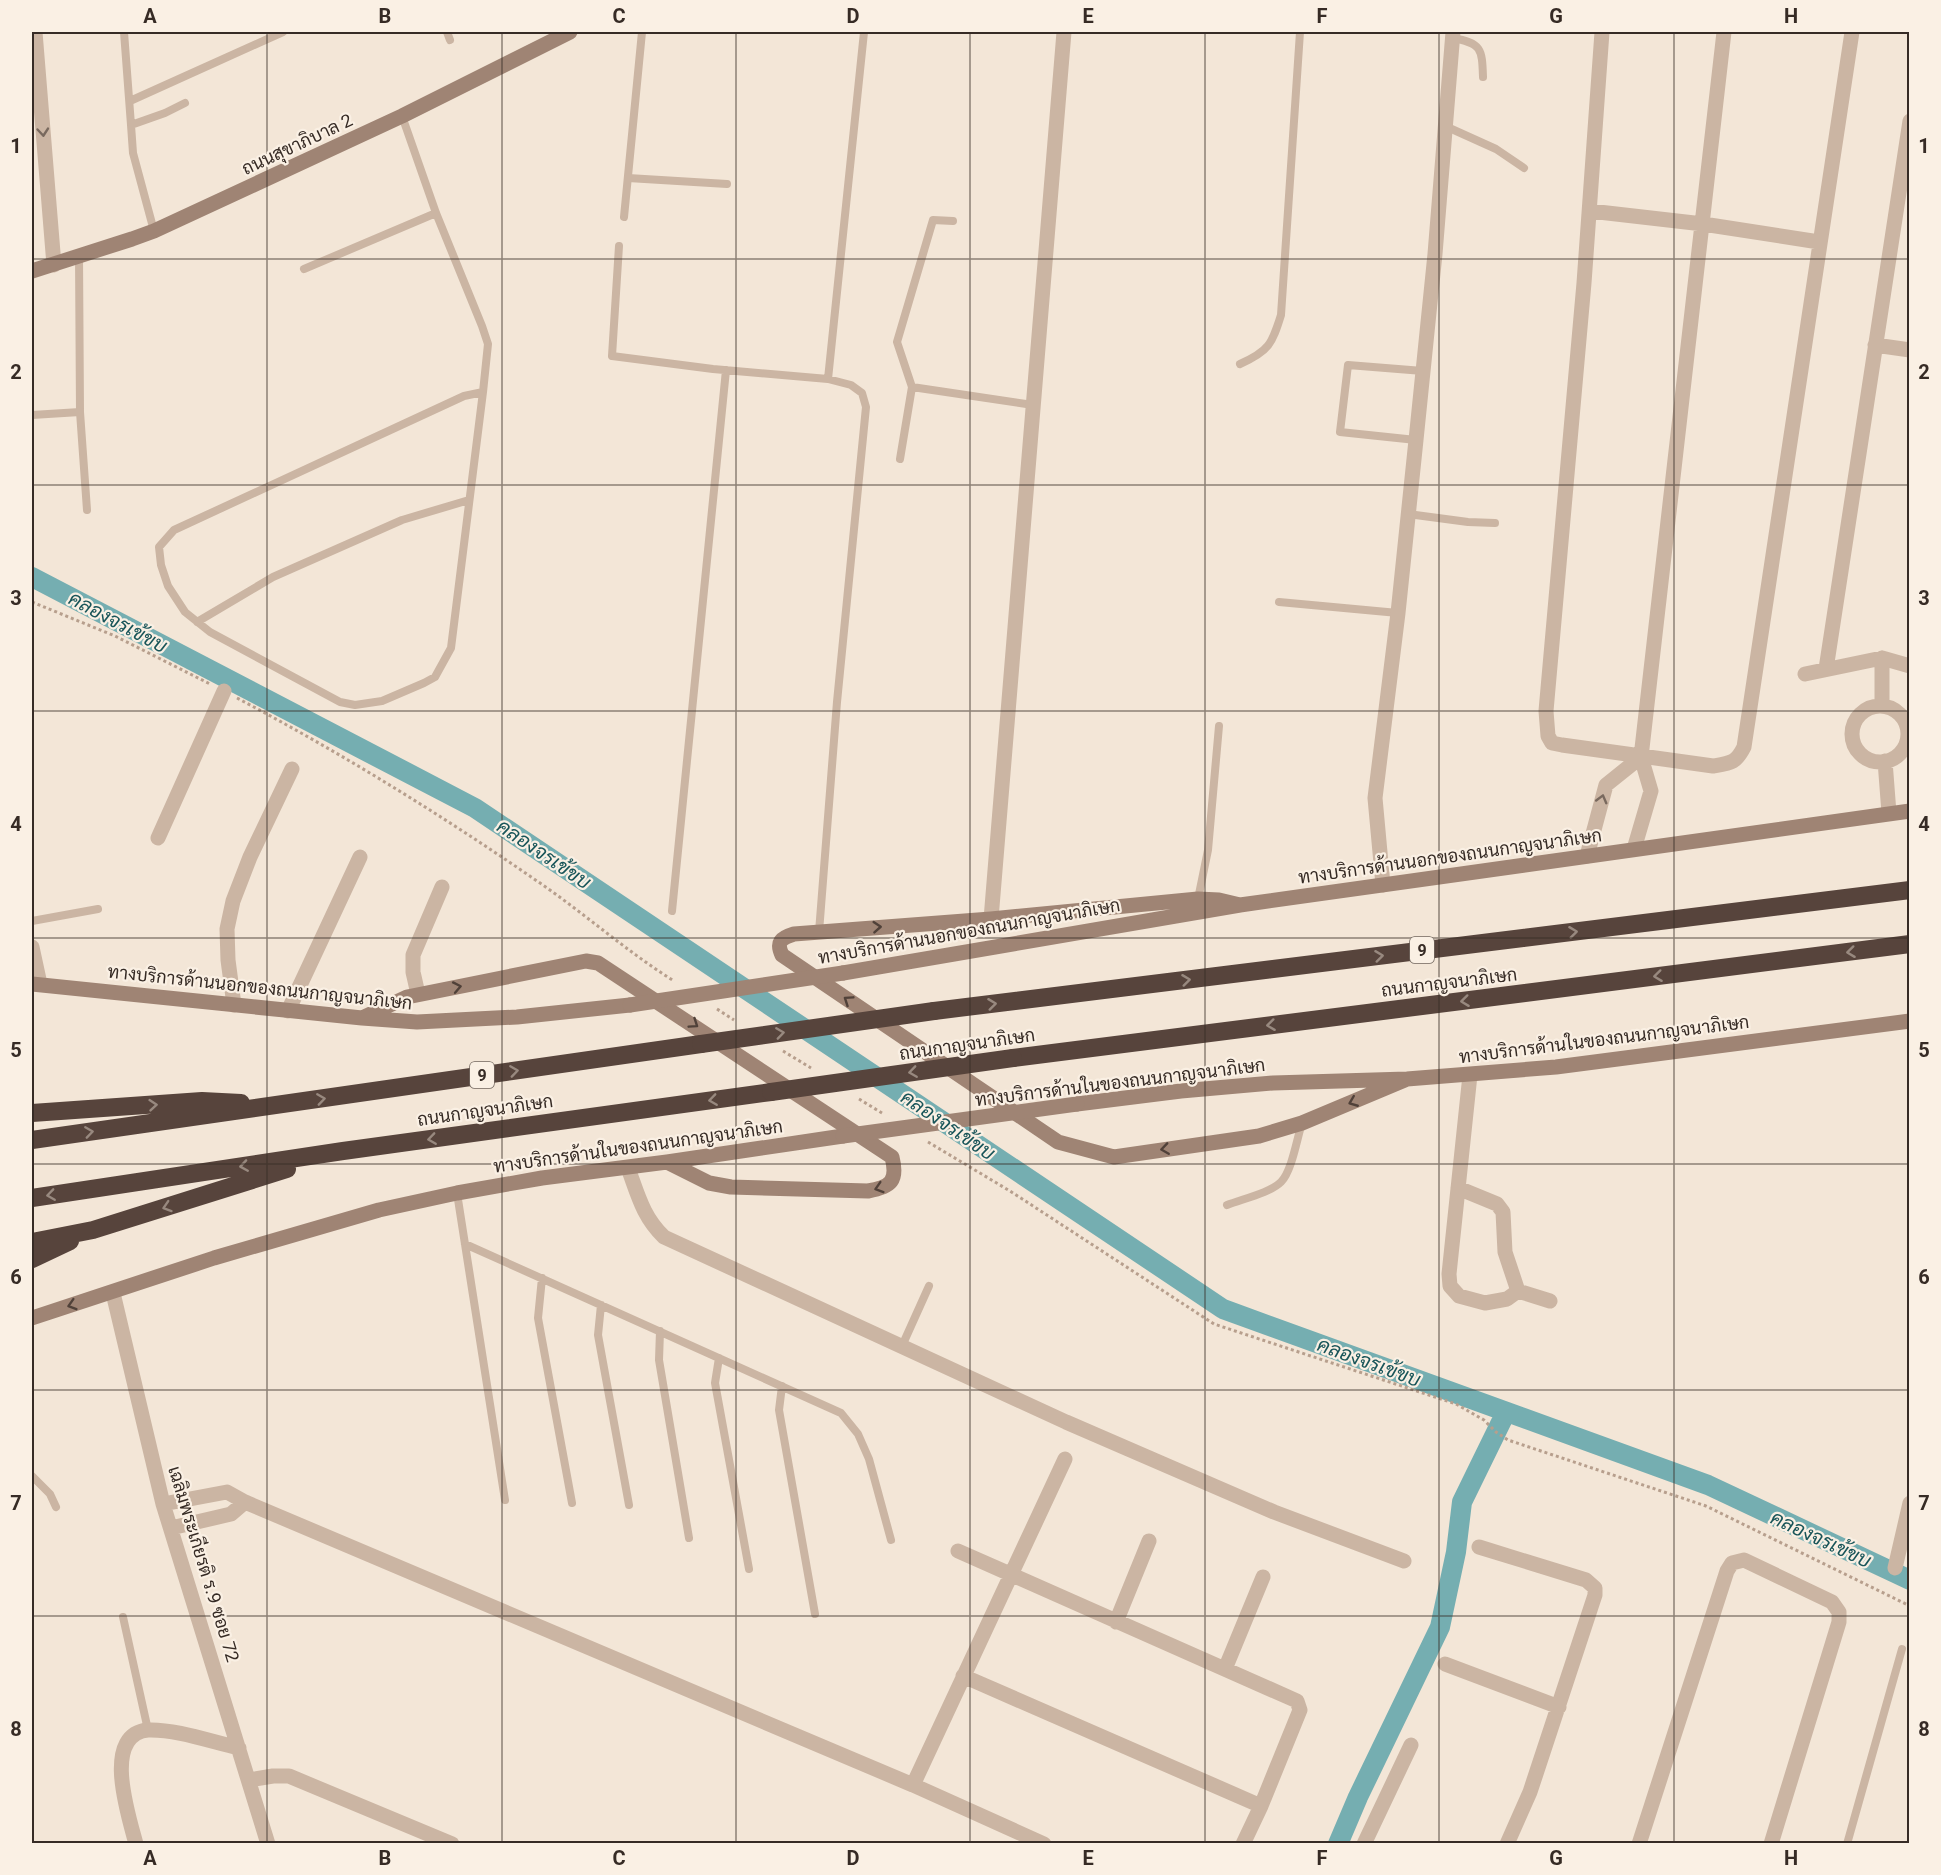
<svg xmlns="http://www.w3.org/2000/svg" width="1941" height="1875" viewBox="0 0 1941 1875" font-family="Roboto,Sarabun,sans-serif">
  <rect width="100%" height="100%" fill="#f3e6d7"/>
  <g fill="none" stroke-linecap="round" stroke-linejoin="round">
    <path stroke="#75aeb1" stroke-width="20" d="M32,577L475,808L1223,1309L1708,1485L1910,1580
      M1338,1844L1358,1797L1440,1627L1456,1552L1462,1502L1506,1412"/>
    <path stroke="#b79f8d" stroke-width="3" stroke-dasharray="3 3" stroke-linecap="butt" d="M32,602L115,636L210,684
      M237,698C341,753 440,814 537,881C584,913 626,951 674,981
      M717,1009L734,1020
      M783,1051L811,1068
      M859,1099L882,1113
      M928,1142L1010,1191L1214,1324L1456,1404L1484,1420L1496,1432L1508,1440L1706,1506L1910,1606"/>
    <path stroke="#cbb5a3" stroke-width="8" d="M124,32L131,125
      M447,32L450,40
      M1452,38C1482,43 1482,49 1483,77
      M130,101L283,32
      M402,116L436,213L482,326L488,344L483,392
      M1445,126L1496,149L1524,168
      M628,178L727,184
      M624,217L642,32
      M154,231L133,153L131,125L165,113L185,103
      M619,246L612,356L713,369L828,379L851,385L862,393L866,407L837,702L819,932
      M79,256L80,412L87,510
      M304,269L436,213
      M1240,364C1269,351 1272,344 1281,315L1300,32
      M828,379L864,32
      M912,387L1033,405
      M483,392L451,648L435,677L424,683L382,701L355,705L340,702L210,632L185,612L168,586L161,565L159,547L174,530L464,396Z
      M32,415L80,412
      M1416,440L1340,432L1348,365L1423,371
      M900,459L912,387L897,342L933,220L953,221
      M1408,514L1468,522L1495,523
      M1279,602L1398,613
      M197,622L273,577L402,520L469,500
      M1198,899L1208,850L1219,726
      M672,911L726,370
      M32,921L98,909
      M457,1193L505,1500
      M1227,1205C1242,1199 1270,1193 1281,1182C1292,1171 1297,1138 1302,1123
      M465,1244L841,1413L858,1434L869,1459L891,1540
      M542,1278L538,1318L572,1503
      M601,1305L598,1335L629,1505
      M660,1331L659,1360L689,1538
      M902,1346L929,1286
      M719,1358L715,1383L749,1569
      M782,1386L779,1410L815,1614
      M32,1476L50,1494L56,1507
      M123,1617L148,1730
      M1847,1844L1902,1649"/>
    <path stroke="#cbb5a3" stroke-width="15" d="M35,32L54,265
      M1602,32L1584,283L1546,711L1548,736L1552,743L1562,745L1713,766C1731,763 1736,763 1744,747L1852,32
      M1590,211L1703,224L1819,242
      M1875,345L1910,350
      M1826,669L1910,121
      M1805,674L1882,658L1910,666
      M1882,706V658
      M1852 734a28 28 0 1 1 56 0a28 28 0 1 1-56 0Z
      M1641,757L1724,32
      M1885,761L1889,813
      M158,838L224,691
      M1587,856L1606,785L1641,757L1651,791L1634,849
      M1383,885L1375,798L1398,613L1416,440L1435,254L1453,32
      M991,919L1064,32
      M32,947L40,984
      M418,994L413,972V955L442,887
      M234,1005L228,960L227,929L233,901L250,857L292,769
      M288,1011L360,857
      M1470,1075L1449,1274L1450,1286L1459,1296L1485,1303L1507,1299L1518,1291L1550,1301
      M628,1168C638,1195 643,1217 664,1237L1066,1422L1274,1512L1404,1561
      M1458,1188L1497,1204L1503,1212L1505,1252L1518,1291
      M113,1293L163,1504L268,1844
      M163,1504L227,1492L245,1502L913,1785L1044,1844
      M171,1528L231,1514L245,1502
      M1479,1547L1586,1580L1595,1588V1595L1530,1792L1507,1844
      M958,1551L1297,1701L1300,1710L1261,1806L1243,1844
      M1895,1568L1910,1503
      M1116,1622L1149,1541
      M1445,1664L1559,1707
      M1225,1669L1263,1577
      M963,1676L1261,1806
      M249,1780L273,1776H289L452,1844
      M913,1785L1065,1459
      M136,1844C129,1817 101,1734 148,1730C176,1729 212,1742 239,1748
      M1364,1844L1411,1745
      M1639,1844L1727,1571L1732,1563L1744,1560L1832,1602L1839,1612V1622L1771,1844"/>
    <path stroke="#9f8474" stroke-width="15" d="M32,271L132,239L154,231L402,116L570,32
      M1240,905L1219,900L1198,899L991,919L794,934C781,938 776,942 782,955L1058,1142L1114,1157L1259,1136L1302,1123L1407,1079
      M843,973L1240,905L1910,811
      M32,984L362,1018L417,1022L517,1017L630,1005
      M362,1018L407,997L586,961L598,963L892,1157C898,1181 891,1187 868,1191L731,1187L709,1183L667,1162
      M1077,1104L1181,1091L1273,1083L1407,1079L1556,1067L1910,1021
      M32,1318L214,1258L379,1210L457,1193L542,1178L667,1162L843,1136"/>
    <path stroke="#57443c" stroke-width="18" d="M934,1011L1910,890
      M1013,1058L1910,944
      M32,1113L202,1101L241,1103
      M32,1140L701,1044
      M32,1198L343,1151L771,1092
      M32,1242L93,1230L287,1169
      M32,1259L70,1241"/>
    <path stroke="#9f8474" stroke-width="15" d="M630,1005L843,973
      M843,1136L1077,1104"/>
    <path stroke="#57443c" stroke-width="18" d="M701,1044L934,1011
      M771,1092L1013,1058"/>
  </g>
  <defs><path id="oneway-chevron" d="M-2-3.5L2.5 0L-2 3.5" fill="none" stroke-width="1.6" stroke-linecap="round" stroke-linejoin="round" transform="scale(1.5)"/></defs>
  <g stroke="#79695e">
    <use href="#oneway-chevron" transform="translate(43 132) rotate(85)"/>
    <use href="#oneway-chevron" transform="translate(1602 799) rotate(-75)"/>
  </g>
  <g stroke="#504139">
    <use href="#oneway-chevron" transform="translate(877 927) rotate(-4)"/>
    <use href="#oneway-chevron" transform="translate(457 987) rotate(-11)"/>
    <use href="#oneway-chevron" transform="translate(848 1000) rotate(-146)"/>
    <use href="#oneway-chevron" transform="translate(694 1024) rotate(34)"/>
    <use href="#oneway-chevron" transform="translate(1353 1102) rotate(158)"/>
    <use href="#oneway-chevron" transform="translate(1165 1149) rotate(172)"/>
    <use href="#oneway-chevron" transform="translate(879 1188) rotate(163)"/>
    <use href="#oneway-chevron" transform="translate(72 1305) rotate(163)"/>
  </g>
  <g stroke="#98897f">
    <use href="#oneway-chevron" transform="translate(1573 932) rotate(-7)"/>
    <use href="#oneway-chevron" transform="translate(1851 952) rotate(173)"/>
    <use href="#oneway-chevron" transform="translate(1379 956) rotate(-7)"/>
    <use href="#oneway-chevron" transform="translate(1658 976) rotate(173)"/>
    <use href="#oneway-chevron" transform="translate(1186 980) rotate(-7)"/>
    <use href="#oneway-chevron" transform="translate(1465 1001) rotate(173)"/>
    <use href="#oneway-chevron" transform="translate(992 1004) rotate(-7)"/>
    <use href="#oneway-chevron" transform="translate(1271 1025) rotate(173)"/>
    <use href="#oneway-chevron" transform="translate(780 1033) rotate(-8)"/>
    <use href="#oneway-chevron" transform="translate(514 1071) rotate(-8)"/>
    <use href="#oneway-chevron" transform="translate(913 1072) rotate(172)"/>
    <use href="#oneway-chevron" transform="translate(321 1099) rotate(-8)"/>
    <use href="#oneway-chevron" transform="translate(713 1100) rotate(172)"/>
    <use href="#oneway-chevron" transform="translate(153 1105) rotate(-5)"/>
    <use href="#oneway-chevron" transform="translate(89 1132) rotate(-8)"/>
    <use href="#oneway-chevron" transform="translate(432 1139) rotate(172)"/>
    <use href="#oneway-chevron" transform="translate(244 1166) rotate(171)"/>
    <use href="#oneway-chevron" transform="translate(51 1195) rotate(172)"/>
    <use href="#oneway-chevron" transform="translate(167 1207) rotate(162)"/>
  </g>
  <path fill="none" stroke="#362b25" stroke-width="1.5" stroke-opacity="0.55" d="M267,32V1844M502,32V1844M736,32V1844M970,32V1844M1205,32V1844M1439,32V1844M1674,32V1844M32,259H1910M32,485H1910M32,711H1910M32,938H1910M32,1164H1910M32,1390H1910M32,1616H1910"/>
  <g text-anchor="middle" dominant-baseline="central" stroke-width="4.5" stroke-linejoin="round" paint-order="stroke">
    <g fill="#faf0e4" stroke="#71665e" stroke-width="1.5">
      <rect x="1410" y="937" width="24" height="26" rx="4.5"/>
      <rect x="470" y="1062" width="24" height="26" rx="4.5"/>
    </g>
    <g font-size="16" font-weight="bold" fill="#362b25">
      <text x="1422" y="950">9</text>
      <text x="482" y="1075">9</text>
    </g>
    <g font-size="18" fill="#362b25" stroke="#faf0e4">
      <text transform="translate(297 144) rotate(-25)">ถนนสุขาภิบาล 2</text>
      <text transform="translate(1450 856) rotate(-8)">ทางบริการด้านนอกของถนนกาญจนาภิเษก</text>
      <text transform="translate(969 931) rotate(-10)">ทางบริการด้านนอกของถนนกาญจนาภิเษก</text>
      <text transform="translate(1449 982) rotate(-7)">ถนนกาญจนาภิเษก</text>
      <text transform="translate(260 987) rotate(6)">ทางบริการด้านนอกของถนนกาญจนาภิเษก</text>
      <text transform="translate(1604 1039) rotate(-7)">ทางบริการด้านในของถนนกาญจนาภิเษก</text>
      <text transform="translate(967 1044) rotate(-8)">ถนนกาญจนาภิเษก</text>
      <text transform="translate(1120 1082) rotate(-7)">ทางบริการด้านในของถนนกาญจนาภิเษก</text>
      <text transform="translate(485 1110) rotate(-8)">ถนนกาญจนาภิเษก</text>
      <text transform="translate(638 1146) rotate(-8)">ทางบริการด้านในของถนนกาญจนาภิเษก</text>
      <text transform="translate(204 1564) rotate(73)">เฉลิมพระเกียรติ ร.9 ซอย 72</text>
    </g>
    <g font-size="20" font-style="italic" fill="#195559" stroke="#faf0e4">
      <text transform="translate(118 622) rotate(28)">คลองจรเข้ขบ</text>
      <text transform="translate(544 854) rotate(34)">คลองจรเข้ขบ</text>
      <text transform="translate(948 1125) rotate(34)">คลองจรเข้ขบ</text>
      <text transform="translate(1369 1362) rotate(20)">คลองจรเข้ขบ</text>
      <text transform="translate(1821 1539) rotate(25)">คลองจรเข้ขบ</text>
    </g>
  </g>
  <rect width="1941" height="1875" fill="none" stroke="#faf0e4" stroke-width="66"/>
  <rect x="33" y="33" width="1875" height="1809" fill="none" stroke="#362b25" stroke-width="2"/>
  <g font-size="20" text-anchor="middle" font-weight="bold" fill="#362b25">
    <text x="150" y="23">A</text>
    <text x="385" y="23">B</text>
    <text x="619" y="23">C</text>
    <text x="853" y="23">D</text>
    <text x="1088" y="23">E</text>
    <text x="1322" y="23">F</text>
    <text x="1556" y="23">G</text>
    <text x="1791" y="23">H</text>
    <text x="16" y="153">1</text>
    <text x="1924" y="153">1</text>
    <text x="16" y="379">2</text>
    <text x="1924" y="379">2</text>
    <text x="16" y="605">3</text>
    <text x="1924" y="605">3</text>
    <text x="16" y="831">4</text>
    <text x="1924" y="831">4</text>
    <text x="16" y="1057">5</text>
    <text x="1924" y="1057">5</text>
    <text x="16" y="1284">6</text>
    <text x="1924" y="1284">6</text>
    <text x="16" y="1510">7</text>
    <text x="1924" y="1510">7</text>
    <text x="16" y="1736">8</text>
    <text x="1924" y="1736">8</text>
    <text x="150" y="1865">A</text>
    <text x="385" y="1865">B</text>
    <text x="619" y="1865">C</text>
    <text x="853" y="1865">D</text>
    <text x="1088" y="1865">E</text>
    <text x="1322" y="1865">F</text>
    <text x="1556" y="1865">G</text>
    <text x="1791" y="1865">H</text>
  </g>
</svg>
